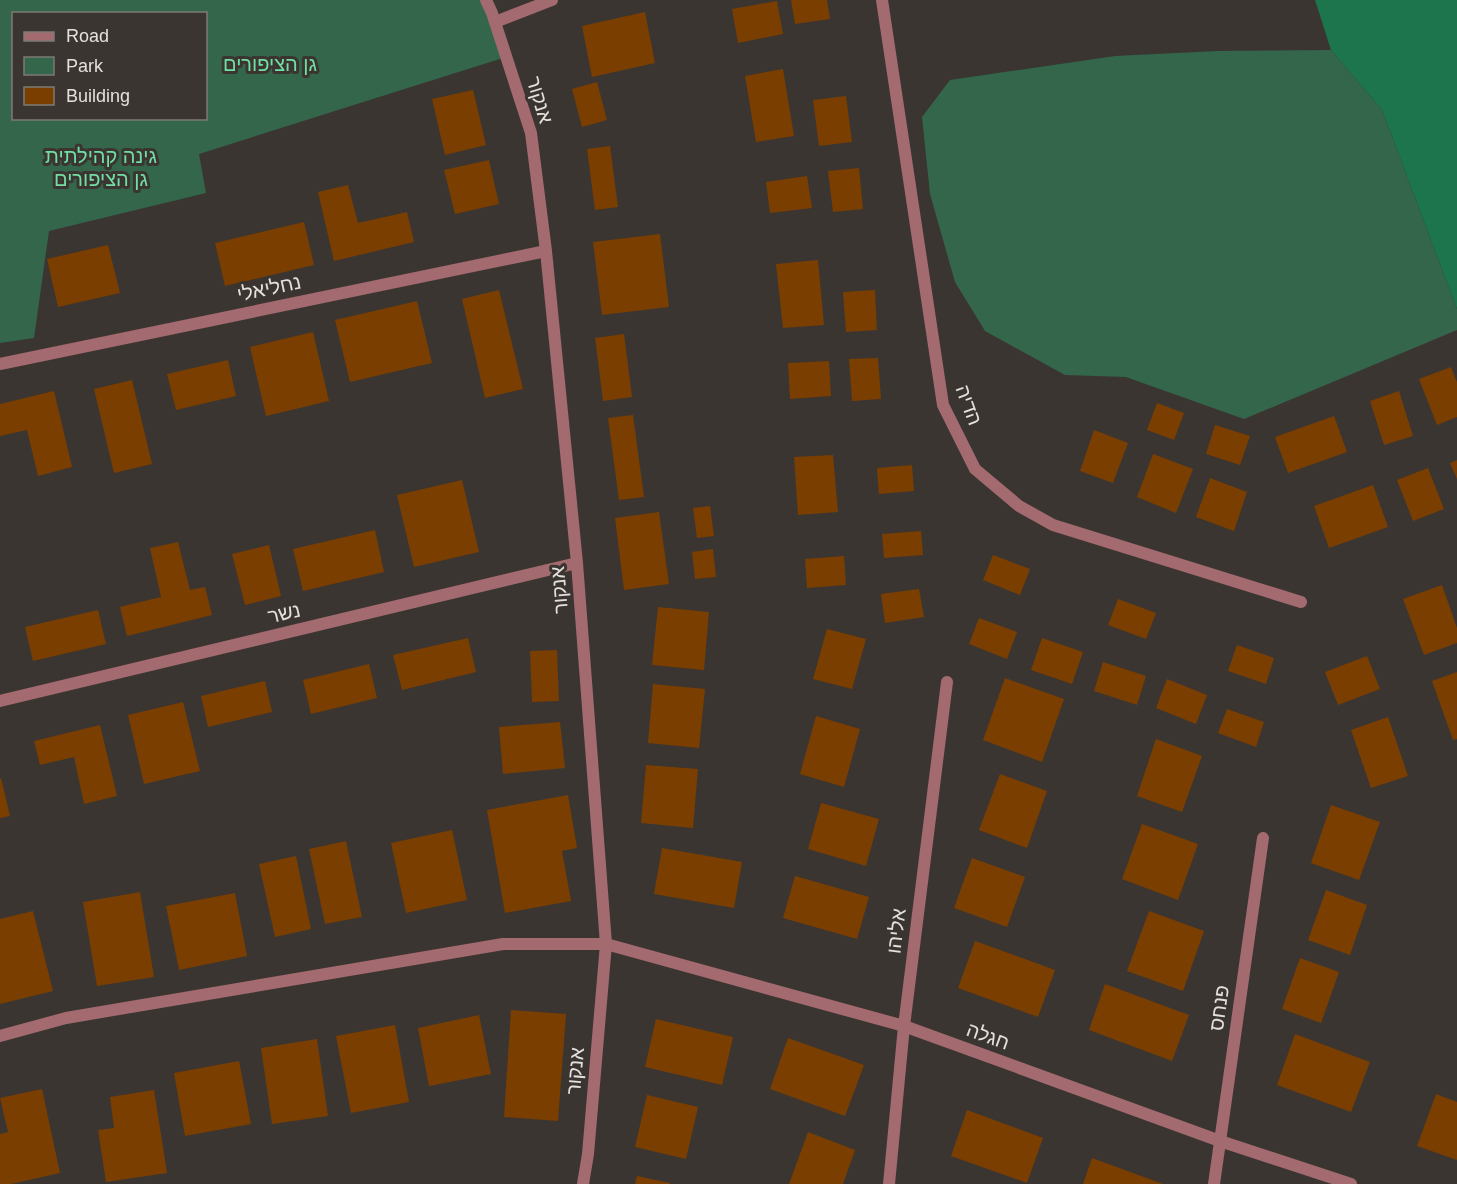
<svg xmlns="http://www.w3.org/2000/svg" width="1457" height="1184" viewBox="0 0 1457 1184" font-family="Helvetica,Heebo,sans-serif">
  <rect width="100%" height="100%" fill="#3b3531"/>
  <path fill="#33664b" fill-rule="evenodd" d="M0,0H483L506,57L199,154L206,193L49,231L34,338L0,343ZM14,14H206V118H14Z
    M1331,50L1382,110L1457,309V330L1244,419L1126,377L1065,375L985,331L955,282L930,194L922,117L950,80L1115,56L1218,51Z"/>
  <path fill="#1c754c" d="M1315,0H1457V309L1382,110L1331,50Z"/>
  <path fill="#7a3e00" d="M791,0H827L830,19L795,24Z
    M777,1L783,34L738,43L732,9Z
    M645,12L655,63L592,77L582,26Z
    M783,69L794,136L756,142L745,76Z
    M597,82L607,120L582,127L572,89Z
    M473,90L486,145L445,155L432,99Z
    M846,96L852,142L819,146L813,100Z
    M610,146L618,207L595,210L587,149Z
    M489,160L499,204L455,214L444,170Z
    M859,168L863,209L833,212L828,171Z
    M807,176L812,208L770,213L766,182Z
    M348,185L358,223L407,212L414,242L334,261L318,192Z
    M304,222L314,265L225,286L215,243Z
    M660,234L669,307L602,315L593,242Z
    M108,245L120,293L58,307L47,259Z
    M818,260L824,325L783,328L776,264Z
    M499,290L523,389L485,398L462,299Z
    M875,290L877,330L846,332L843,292Z
    M417,301L432,363L350,382L335,320Z
    M313,332L329,401L266,416L250,347Z
    M624,334L632,397L603,401L595,338Z
    M878,358L881,399L852,401L849,359Z
    M228,360L236,396L176,410L167,374Z
    M829,361L831,396L790,399L788,363Z
    M1451,367L1457,382V417L1437,425L1419,379Z
    M132,380L152,464L114,473L94,389Z
    M54,391L72,467L38,476L27,430L0,436V404Z
    M1399,391L1413,436L1384,445L1370,401Z
    M1157,403L1184,413L1174,440L1147,430Z
    M633,415L644,497L619,500L608,418Z
    M1334,416L1347,452L1288,473L1275,437Z
    M1215,425L1250,436L1240,465L1206,454Z
    M1094,430L1128,443L1113,483L1080,471Z
    M1153,454L1193,469L1176,513L1137,497Z
    M833,455L838,512L798,515L794,457Z
    M1457,460V479L1450,463Z
    M912,465L914,491L879,494L877,468Z
    M1428,468L1444,509L1413,521L1397,480Z
    M1210,478L1247,492L1234,531L1196,517Z
    M462,480L479,552L414,567L397,495Z
    M1373,485L1388,527L1329,548L1314,506Z
    M710,506L714,536L697,538L693,508Z
    M659,512L669,584L624,590L615,518Z
    M375,530L384,572L303,591L293,549Z
    M921,531L923,555L884,558L882,534Z
    M178,542L190,590L205,587L212,615L127,636L120,607L161,597L150,548Z
    M269,545L281,596L245,605L232,554Z
    M713,549L716,577L695,579L692,552Z
    M993,555L1030,569L1020,595L983,580Z
    M844,556L846,585L807,588L805,559Z
    M1442,585L1457,628V643L1424,655L1403,599Z
    M919,589L924,617L885,623L881,594Z
    M1118,599L1156,613L1146,639L1108,625Z
    M658,607L709,612L704,670L652,665Z
    M98,610L106,644L33,661L25,627Z
    M979,618L1017,632L1007,659L969,644Z
    M827,629L866,639L852,689L813,679Z
    M468,638L476,672L402,690L393,655Z
    M1042,638L1083,652L1072,684L1031,670Z
    M1237,645L1274,658L1266,684L1228,671Z
    M557,650L559,701L532,702L530,651Z
    M1367,656L1380,689L1338,705L1325,672Z
    M1103,662L1146,676L1137,705L1094,691Z
    M369,664L377,698L311,714L303,680Z
    M1457,672V739L1453,740L1432,681Z
    M1005,678L1064,699L1042,762L983,740Z
    M1167,679L1207,695L1196,724L1156,708Z
    M265,681L272,712L208,727L201,696Z
    M653,684L705,689L699,748L648,743Z
    M183,702L200,771L144,784L128,715Z
    M1227,709L1264,722L1256,747L1218,733Z
    M816,716L860,729L844,787L800,774Z
    M1388,717L1408,776L1371,788L1351,730Z
    M560,722L565,768L503,774L499,727Z
    M100,725L117,796L84,804L74,757L40,765L34,741Z
    M1156,739L1202,756L1182,812L1137,796Z
    M646,765L698,769L693,828L641,823Z
    M1000,774L1047,791L1027,848L979,830Z
    M1,778L10,816L0,818V779Z
    M568,795L577,848L562,851L571,901L505,913L487,810Z
    M821,803L879,819L866,866L808,849Z
    M1331,805L1380,822L1359,880L1311,863Z
    M1142,824L1198,844L1178,900L1122,879Z
    M452,830L467,900L406,913L391,843Z
    M346,841L362,917L325,924L309,849Z
    M662,848L742,862L734,908L654,894Z
    M296,856L311,929L275,937L259,864Z
    M972,858L1025,877L1007,927L954,908Z
    M795,876L869,897L857,939L783,918Z
    M1326,890L1367,905L1350,955L1308,940Z
    M140,892L154,977L97,986L83,902Z
    M235,893L247,956L179,970L166,906Z
    M33,911L53,991L0,1004V919Z
    M1149,911L1204,931L1183,991L1127,971Z
    M975,941L1055,970L1038,1017L958,988Z
    M1300,958L1339,972L1321,1023L1282,1009Z
    M1105,984L1189,1015L1172,1061L1089,1030Z
    M511,1010L566,1014L558,1121L504,1117Z
    M479,1015L491,1074L429,1086L418,1028Z
    M656,1019L733,1037L722,1085L645,1067Z
    M395,1025L409,1102L351,1113L336,1036Z
    M1295,1034L1370,1062L1351,1112L1277,1085Z
    M788,1038L864,1065L845,1116L770,1089Z
    M317,1039L328,1116L272,1124L261,1048Z
    M239,1061L251,1124L185,1136L174,1073Z
    M42,1089L60,1173L11,1184H0V1134L8,1132L0,1098Z
    M154,1090L167,1173L106,1182L98,1130L114,1128L110,1097Z
    M1436,1094L1457,1102V1160L1417,1146Z
    M647,1095L698,1107L686,1159L635,1147Z
    M967,1110L1043,1138L1027,1183L951,1156Z
    M808,1132L855,1150L843,1184H789Z
    M1092,1158L1163,1184H1083Z
    M637,1176L670,1183V1184H635Z"/>
  <g fill="none" stroke-linecap="round" stroke-linejoin="round">
    <path stroke="#a36a6f" stroke-width="12" d="M486,0L492,13L531,133L546,251L577,563L606,944L588,1154L583,1184
      M882,0L943,405L975,469L1019,506L1053,525L1301,602
      M495,22L552,0
      M0,364L546,251
      M0,701L577,563
      M0,1036L66,1018L503,944H606L904,1026L1220,1141L1351,1184
      M889,1184L904,1026L947,682
      M1214,1184L1263,838"/>
  </g>
  <g text-anchor="middle" dominant-baseline="central" stroke-width="6" stroke-linejoin="round" paint-order="stroke">
    <g font-size="20" fill="#6fdfa4" stroke="#3b3531">
      <text x="270" y="64">גן הציפורים</text>
      <text x="101" y="156">גינה קהילתית<tspan x="101" dy="23">גן הציפורים</tspan></text>
    </g>
    <g font-size="20" fill="#e3e0dd" stroke="#3b3531">
      <text transform="translate(540 100) rotate(73)">אנקור</text>
      <text transform="translate(269 288) rotate(-12)">נחליאלי</text>
      <text transform="translate(969 405) rotate(70)">הדיה</text>
      <text transform="translate(559 590) rotate(-95)">אנקור</text>
      <text transform="translate(284 613) rotate(-13)">נשר</text>
      <text transform="translate(896 931) rotate(-83)">אליהו</text>
      <text transform="translate(1219 1008) rotate(-82)">פנחס</text>
      <text transform="translate(988 1036) rotate(20)">חגלה</text>
      <text transform="translate(575 1071) rotate(-85)">אנקור</text>
    </g>
  </g>
  <rect x="12" y="12" width="195" height="108" fill="#3b3531" stroke="#7e7976" stroke-width="1.5"/>
  <rect x="24" y="32" width="30" height="9" fill="#a36a6f" stroke="#7e7976" stroke-width="1.5"/>
  <text x="66" y="42" font-size="18" fill="#e3e0dd">Road</text>
  <rect x="24" y="57" width="30" height="18" fill="#33664b" stroke="#7e7976" stroke-width="1.5"/>
  <text x="66" y="72" font-size="18" fill="#e3e0dd">Park</text>
  <rect x="24" y="87" width="30" height="18" fill="#7a3e00" stroke="#7e7976" stroke-width="1.5"/>
  <text x="66" y="102" font-size="18" fill="#e3e0dd">Building</text>
</svg>
